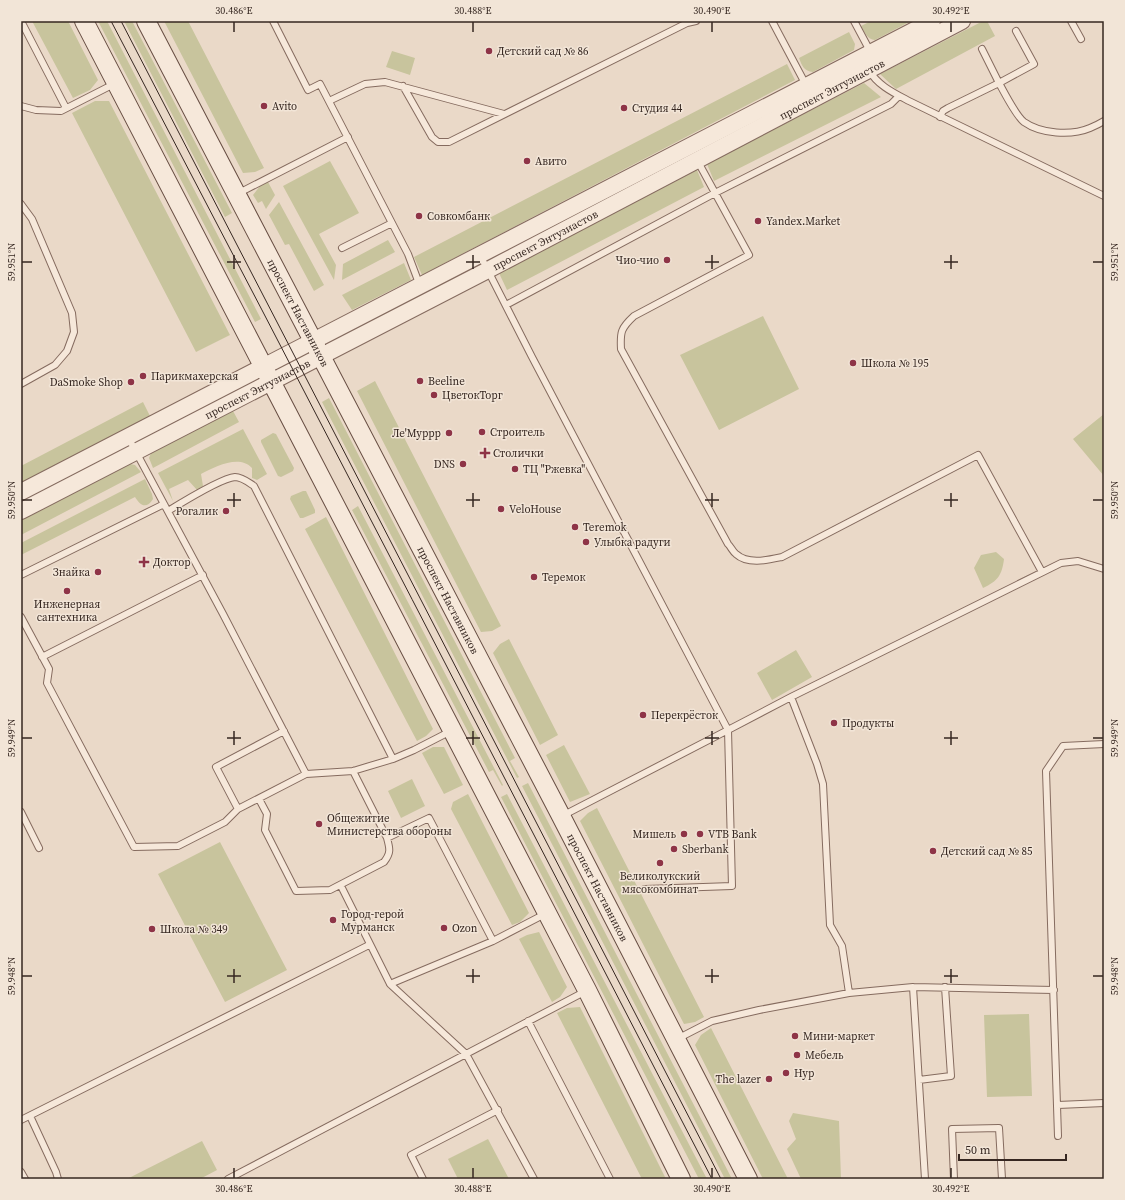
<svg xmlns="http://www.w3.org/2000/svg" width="1125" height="1200" viewBox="0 0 1125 1200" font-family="'Source Serif 4',serif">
  <rect width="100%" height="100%" fill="#ead9c8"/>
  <path fill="#c8c49d" d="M32,21H68L98,80L90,90L73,98Z
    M98,21H107L261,319L255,322Z
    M124,21H132L232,213L225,217Z
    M164,21H188L264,168L255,172L243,173Z
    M871,21H911L875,40C867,39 865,33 861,26Z
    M983,21H987L995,36L896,89L880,74Z
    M849,32L855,44L854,50L813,72C804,71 802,66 799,58Z
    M392,51L415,58L410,75L386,67Z
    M787,64L795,80L422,275L414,257Z
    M864,83L881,97L714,181L707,164Z
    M95,101H109L230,335L196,352L72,113Z
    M330,161L359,213L319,234L336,265L334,280L283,186Z
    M697,170L704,187L507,290L499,273Z
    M268,182L275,195L266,209L262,201L258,203L253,195L260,186Z
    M279,202L324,285L314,291L289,244L285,245L269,215Z
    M388,240L395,252L342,280L343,264Z
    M404,263L411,280L352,310L342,295Z
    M763,316L799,389L719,430L680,355Z
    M375,381L501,626L492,631L481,632L357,391Z
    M329,398L515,758L510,761L519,777L517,778L322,402Z
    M143,402L150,416L21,483V466Z
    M233,411L239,422L153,468L149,458L151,453Z
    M1104,414V476L1073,439Z
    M243,429L267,474L257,480L252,478V468C239,454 215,467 201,474L203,486L197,490L188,480L169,489L173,501L158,473Z
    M273,433L276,434L294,468L293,471L281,477L278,476L261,442V440Z
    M130,464L135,465L141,472L21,535V520Z
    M145,479L152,494L153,499C146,510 140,505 135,497L21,555V543Z
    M303,491H306L315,510V513L303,518H300L290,499L291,496Z
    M358,506L503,785L502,786L493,770L489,772L352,510Z
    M326,517L433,729L426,736L417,741L305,529Z
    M996,552L1004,559C1002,575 998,581 983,588L974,568L981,555Z
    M509,639L558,735L540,745L493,653L500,644Z
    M796,650L812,677L772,700L757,673Z
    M564,745L590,794L570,802L546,755Z
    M433,747H444L463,785L444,794L422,753Z
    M412,779L425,806L401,818L388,791Z
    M528,783L732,1179H725L522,786Z
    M468,794L529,913L520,922L512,925L451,809L453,802Z
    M507,794L707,1179H699L501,797Z
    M597,808L704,1017L695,1022L684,1024L580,821L588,813Z
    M220,842L287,970L225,1002L158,874Z
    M539,932L567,987L560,997L552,1002L519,939L527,935Z
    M580,1007L666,1179H642L557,1013L567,1008Z
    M1029,1014L1032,1096L987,1097L984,1015Z
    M711,1028L788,1179H763L695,1045L701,1035Z
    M793,1113L839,1121L841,1179H801L787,1149L796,1139L789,1121Z
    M488,1139L509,1179H458L448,1159Z
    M202,1141L217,1170L200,1179H127Z"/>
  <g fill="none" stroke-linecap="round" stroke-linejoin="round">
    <defs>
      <path id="service" d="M21,21L66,108
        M273,21L308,90L320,84L408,254L420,286
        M772,21L806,85
        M854,21L870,51
        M1071,21L1081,39
        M982,49L999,83L1034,64L1016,31
        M869,70C877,85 894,93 909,101L1104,196
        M403,86L432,137L438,142H449L687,23L696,21
        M329,101L365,84L385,82L504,114
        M21,106L36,110L61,111L114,84
        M940,117L943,111L948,108L999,83C1004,92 1016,116 1024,122C1041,134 1071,136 1090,128C1095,126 1099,124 1104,121
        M697,160L749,255L634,316C621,328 620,332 621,349L728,544C731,547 733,552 736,554C748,565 768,560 782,557L978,455L1042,572
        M237,194L348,137
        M21,204L32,219L72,313L74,332L67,351L55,365L21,384
        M342,248L392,223
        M480,255L532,357L728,730L562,816
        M506,305L715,193L891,104L899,96
        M128,437L223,614L306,774L353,771L393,759L414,750L451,731
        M168,511C181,503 222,478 235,477C242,477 248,482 254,486L393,759
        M21,575L164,504
        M21,617L49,669L47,683L134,847L178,846L225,822L238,809
        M42,657L203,575
        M791,697L817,764L823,784L830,925L842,946L849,993
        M284,731L216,767L238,809L306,774
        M259,799L267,814L265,830L296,891L330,890L384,862C391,853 390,849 387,838L353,771
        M21,812L39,848
        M387,838L429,818L493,941
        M341,886L390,984L493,941L545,914
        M645,889L732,886L728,730L791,697L1061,563L1078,561L1104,569
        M390,984L466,1054L534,1179
        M913,987L925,1179
        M528,1021L610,1179
        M677,1039L712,1021L759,1010L849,993L913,987L1054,990
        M919,1080L951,1076L945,987
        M1058,1105L1104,1103
        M30,1116L56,1172L58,1179
        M21,1120L369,945
        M1058,1136L1046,771L1063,746L1104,744
        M21,1172L25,1179
        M228,1179L586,991
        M423,1179L411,1155L498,1110
        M954,1179L952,1129L999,1128L1002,1179"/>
      <g id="tertiary">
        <path d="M21,492L932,21"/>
        <path id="s1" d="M21,511L488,270L962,21"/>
      </g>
      <g id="secondary">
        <path d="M84,21L587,990L681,1179"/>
        <path id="s2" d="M146,21L561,816L748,1179"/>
      </g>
    </defs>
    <use href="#service" stroke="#856b5f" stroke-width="8"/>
    <use href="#tertiary" stroke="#856b5f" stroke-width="18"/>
    <use href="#secondary" stroke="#674d42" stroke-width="20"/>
    <use href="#service" stroke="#f6e8da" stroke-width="6"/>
    <use href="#tertiary" stroke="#f6e8da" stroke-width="16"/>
    <use href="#secondary" stroke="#f6e8da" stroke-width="18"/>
    <path stroke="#362721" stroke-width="1" d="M111,21C313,406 512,793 712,1179
      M121,21L721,1179"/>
  </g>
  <path fill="none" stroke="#362721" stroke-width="1.5" d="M234,22V32M473,22V32M712,22V32M951,22V32M234,255V269M473,255V269M712,255V269M951,255V269M22,262H32M227,262H241M466,262H480M705,262H719M944,262H958M1093,262H1103M234,493V507M473,493V507M712,493V507M951,493V507M22,500H32M227,500H241M466,500H480M705,500H719M944,500H958M1093,500H1103M234,731V745M473,731V745M712,731V745M951,731V745M22,738H32M227,738H241M466,738H480M705,738H719M944,738H958M1093,738H1103M234,969V983M473,969V983M712,969V983M951,969V983M22,976H32M227,976H241M466,976H480M705,976H719M944,976H958M1093,976H1103M234,1168V1178M473,1168V1178M712,1168V1178M951,1168V1178"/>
  <g fill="#8e3447" stroke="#f2e5d7" stroke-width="1.5">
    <circle cx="489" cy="51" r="4"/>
    <circle cx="264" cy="106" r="4"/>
    <circle cx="624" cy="108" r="4"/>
    <circle cx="527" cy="161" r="4"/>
    <circle cx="419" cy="216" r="4"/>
    <circle cx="758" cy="221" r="4"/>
    <circle cx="667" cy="260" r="4"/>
    <circle cx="853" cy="363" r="4"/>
    <circle cx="143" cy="376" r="4"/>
    <circle cx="420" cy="381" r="4"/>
    <circle cx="131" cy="382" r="4"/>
    <circle cx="434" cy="395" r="4"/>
    <circle cx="482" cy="432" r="4"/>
    <circle cx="449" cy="433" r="4"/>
    <path d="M483 447h4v4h4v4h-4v4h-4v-4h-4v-4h4z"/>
    <circle cx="463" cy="464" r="4"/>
    <circle cx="515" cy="469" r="4"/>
    <circle cx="501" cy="509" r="4"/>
    <circle cx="226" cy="511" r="4"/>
    <circle cx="575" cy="527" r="4"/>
    <circle cx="586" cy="542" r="4"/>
    <path d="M142 556h4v4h4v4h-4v4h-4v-4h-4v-4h4z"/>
    <circle cx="98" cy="572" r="4"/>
    <circle cx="534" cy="577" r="4"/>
    <circle cx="67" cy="591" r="4"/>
    <circle cx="643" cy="715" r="4"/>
    <circle cx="834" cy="723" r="4"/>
    <circle cx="319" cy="824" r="4"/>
    <circle cx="684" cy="834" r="4"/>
    <circle cx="700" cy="834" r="4"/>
    <circle cx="674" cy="849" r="4"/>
    <circle cx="933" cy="851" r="4"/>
    <circle cx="660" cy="863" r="4"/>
    <circle cx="333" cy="920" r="4"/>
    <circle cx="444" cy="928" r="4"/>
    <circle cx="152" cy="929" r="4"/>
    <circle cx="795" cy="1036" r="4"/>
    <circle cx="797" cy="1055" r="4"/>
    <circle cx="786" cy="1073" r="4"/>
    <circle cx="769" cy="1079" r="4"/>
  </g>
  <g text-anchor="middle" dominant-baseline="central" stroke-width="3" stroke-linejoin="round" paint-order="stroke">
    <g font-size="11" fill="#362721" stroke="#f2e5d7" text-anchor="start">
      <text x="497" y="51">Детский сад № 86</text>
      <text x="272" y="106">Avito</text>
      <text x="632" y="108">Студия 44</text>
      <text x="535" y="161">Авито</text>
      <text x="427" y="216">Совкомбанк</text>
      <text x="766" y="221">Yandex.Market</text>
      <text x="659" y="260" text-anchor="end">Чио-чио</text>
      <text x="861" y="363">Школа № 195</text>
      <text x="151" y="376">Парикмахерская</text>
      <text x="428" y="381">Beeline</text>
      <text x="123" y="382" text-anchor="end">DaSmoke Shop</text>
      <text x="442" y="395">ЦветокТорг</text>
      <text x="490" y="432">Строитель</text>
      <text x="441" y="433" text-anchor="end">Ле'Муррр</text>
      <text x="493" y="453">Столички</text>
      <text x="455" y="464" text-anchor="end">DNS</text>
      <text x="523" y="469">ТЦ "Ржевка"</text>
      <text x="509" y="509">VeloHouse</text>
      <text x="218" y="511" text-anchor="end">Рогалик</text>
      <text x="583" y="527">Teremok</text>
      <text x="594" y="542">Улыбка радуги</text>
      <text x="153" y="562">Доктор</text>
      <text x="90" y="572" text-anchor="end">Знайка</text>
      <text x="542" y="577">Теремок</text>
      <text x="67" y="604" text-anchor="middle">Инженерная<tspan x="67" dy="13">сантехника</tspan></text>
      <text x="651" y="715">Перекрёсток</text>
      <text x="842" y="723">Продукты</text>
      <text x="327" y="818">Общежитие<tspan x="327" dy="13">Министерства обороны</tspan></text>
      <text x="676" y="834" text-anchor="end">Мишель</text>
      <text x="708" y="834">VTB Bank</text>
      <text x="682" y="849">Sberbank</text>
      <text x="941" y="851">Детский сад № 85</text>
      <text x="660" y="876" text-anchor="middle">Великолукский<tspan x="660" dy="13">мясокомбинат</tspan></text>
      <text x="341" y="914">Город-герой<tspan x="341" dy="13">Мурманск</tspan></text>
      <text x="452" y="928">Ozon</text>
      <text x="160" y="929">Школа № 349</text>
      <text x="803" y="1036">Мини-маркет</text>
      <text x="805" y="1055">Мебель</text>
      <text x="794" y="1073">Нур</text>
      <text x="761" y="1079" text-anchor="end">The lazer</text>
    </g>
    <g font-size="11" fill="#362721" stroke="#f2e5d7">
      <text stroke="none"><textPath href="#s1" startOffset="914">проспект Энтузиастов</textPath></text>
      <text stroke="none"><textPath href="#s1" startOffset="590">проспект Энтузиастов</textPath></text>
      <text stroke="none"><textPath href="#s2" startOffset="329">проспект Наставников</textPath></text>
      <text stroke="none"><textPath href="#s1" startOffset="266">проспект Энтузиастов</textPath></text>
      <text stroke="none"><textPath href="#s2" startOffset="653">проспект Наставников</textPath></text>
      <text stroke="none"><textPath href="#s2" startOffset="977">проспект Наставников</textPath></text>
    </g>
  </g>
  <rect width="1125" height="1200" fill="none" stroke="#f2e5d7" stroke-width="44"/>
  <path d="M959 1154v6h107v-6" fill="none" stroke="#362721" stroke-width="2"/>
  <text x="965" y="1154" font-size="12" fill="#362721" stroke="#f2e5d7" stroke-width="3" paint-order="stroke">50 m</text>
  <rect x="22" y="22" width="1081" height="1156" fill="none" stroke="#362721" stroke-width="1.5"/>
  <g font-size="10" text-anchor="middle" fill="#362721">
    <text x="234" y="14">30.486°E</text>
    <text x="473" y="14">30.488°E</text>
    <text x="712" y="14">30.490°E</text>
    <text x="951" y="14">30.492°E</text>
    <text transform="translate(11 262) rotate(-90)" y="4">59.951°N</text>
    <text transform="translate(1114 262) rotate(-90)" y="4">59.951°N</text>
    <text transform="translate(11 500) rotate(-90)" y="4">59.950°N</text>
    <text transform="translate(1114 500) rotate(-90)" y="4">59.950°N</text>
    <text transform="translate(11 738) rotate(-90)" y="4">59.949°N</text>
    <text transform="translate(1114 738) rotate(-90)" y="4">59.949°N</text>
    <text transform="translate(11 976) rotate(-90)" y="4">59.948°N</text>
    <text transform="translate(1114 976) rotate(-90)" y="4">59.948°N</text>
    <text x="234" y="1192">30.486°E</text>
    <text x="473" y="1192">30.488°E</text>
    <text x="712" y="1192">30.490°E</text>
    <text x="951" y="1192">30.492°E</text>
  </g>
</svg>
